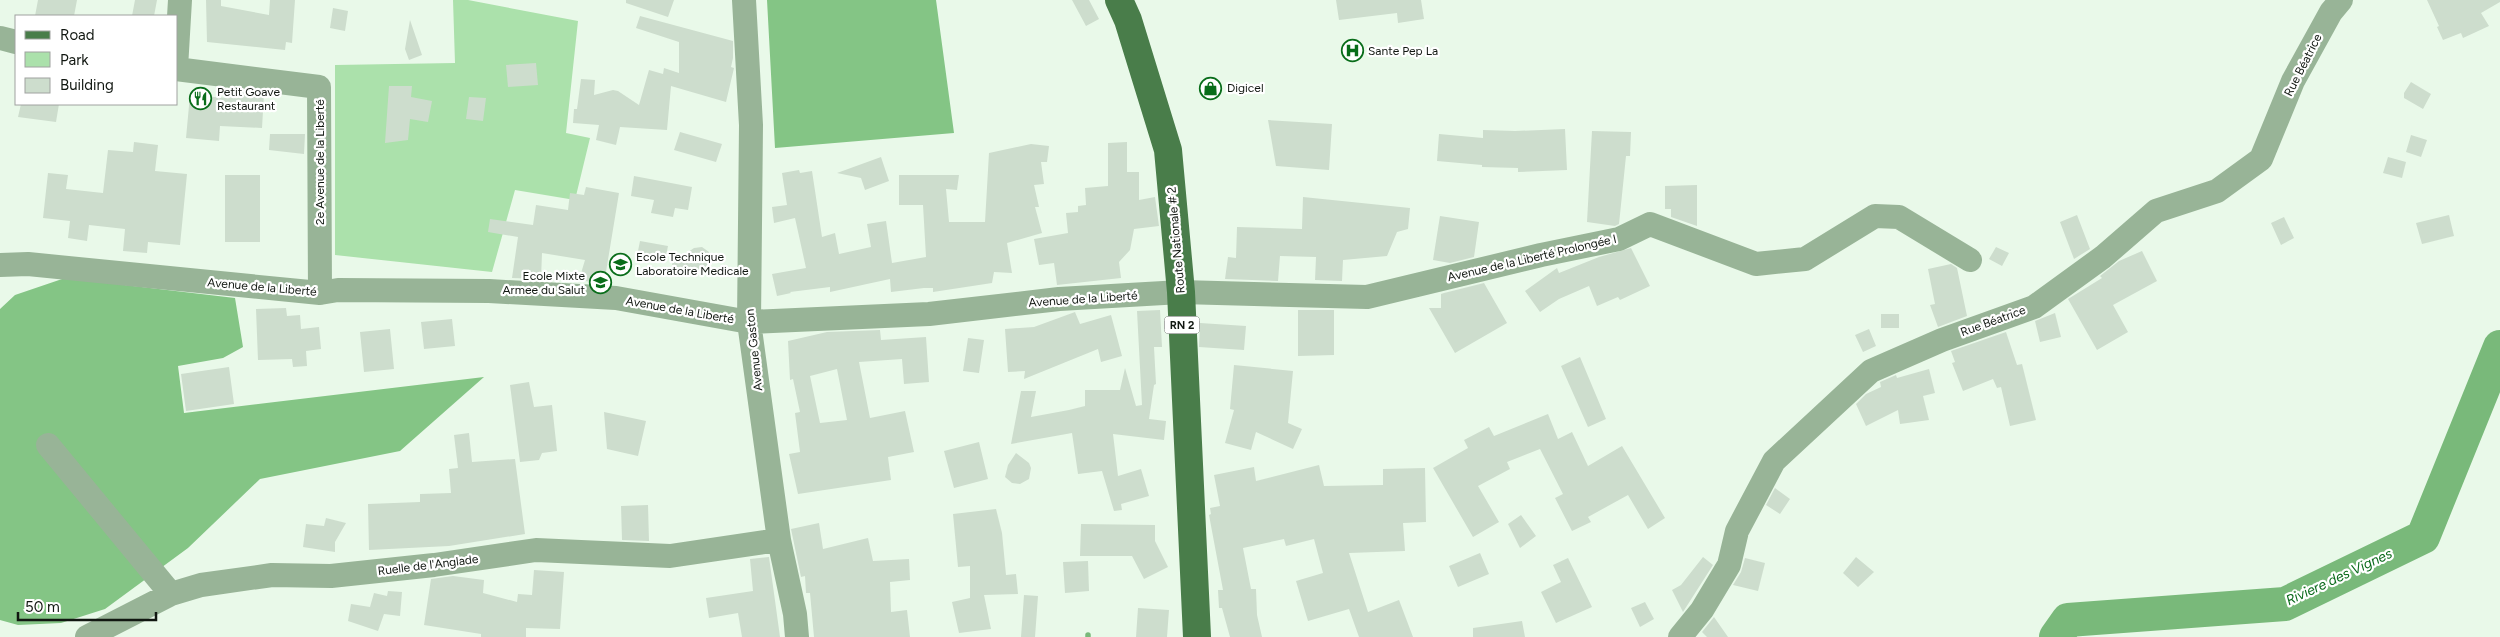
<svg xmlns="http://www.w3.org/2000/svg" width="2500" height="637" viewBox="0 0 2500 637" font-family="Figtree,sans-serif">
  <rect width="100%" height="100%" fill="#e9f9e9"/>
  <path fill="#abe1ab" d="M453,0H468L578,21L566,133L590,138L575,200L515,190L492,272L335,255V65L455,63Z"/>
  <path fill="#84c585" d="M767,0H936L954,133L775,148Z
    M65,278L235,298L243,347L223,358L178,366L184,413L484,377L400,451L260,479L188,548L105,609L61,623L18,625L0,620V309L15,295Z"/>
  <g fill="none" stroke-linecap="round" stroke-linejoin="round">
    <path stroke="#79b97a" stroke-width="5.5" d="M1088,635V637"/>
    <path stroke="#79b97a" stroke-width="34" d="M2056,637L2068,620L2285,604L2423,537L2500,347"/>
  </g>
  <path fill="#cdddcd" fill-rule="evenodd" d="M38,0H77L74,16H35Z
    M135,0H157L154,16H132Z
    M206,0H221V6L269,15L270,0H295L292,43L286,42L285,50L207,42Z
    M626,0H674L668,17L626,3Z
    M1072,0H1089L1099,19L1086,26Z
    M1336,0H1421L1424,19L1398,23L1397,13L1339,20Z
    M2427,0H2500V2L2481,13L2489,26L2463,38L2461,33L2443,40L2437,27L2439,26Z
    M333,8L348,11L345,31L330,28Z
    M640,16L733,41V58L731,67L734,68L726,102L671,86L667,130L620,127L616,145L596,140L599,125L573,123L574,109H577L581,79L595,80L594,95L613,90L618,91L639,105L649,70L663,74L664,68L679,73V42L636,28Z
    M410,20L422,55L409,60L405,49Z
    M536,63L538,85L508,87L506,65Z
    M2411,82L2431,94L2423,109L2404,98V93Z
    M389,86H412L411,97L432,101L428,122L410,119L408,140L385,143Z
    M227,89L264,94L262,128L220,126L219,141L186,138L190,95L227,98Z
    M469,97L486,98L483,121L466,119Z
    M21,104H59L56,122L18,117Z
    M1268,120L1332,124L1329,170L1276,166Z
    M1565,129L1567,170L1518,172V168L1482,167V165L1437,161L1439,134L1483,138V130L1515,131Z
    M1592,131L1631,132L1630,156H1626L1619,224L1615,226L1587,222Z
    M680,132L722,144L716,162L674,150Z
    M270,134H305L304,154L269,150Z
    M2411,135L2427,140L2421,157L2406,152Z
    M134,142L158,145L155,171L187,174L180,245L148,242L147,253L123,251L125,229L89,225L87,241L68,238L70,221L43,218L48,173L68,175L66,189L103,193L108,150L133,152Z
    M1127,142V172H1139V200L1155,197L1159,226L1134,229L1130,250L1119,262L1121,278L1057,285L1054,263L1039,265L1034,239L1068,233L1066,213L1078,212V206L1086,205L1085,188L1108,186V143Z
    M1031,144L1049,146L1047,162H1041L1044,184L1034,185L1039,207H1035L1042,233L1007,243L1012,273L994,272L992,283L933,292V288H924L891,292L890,279L830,292V287L790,292L791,293L777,296L772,274L806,268L795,218L774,223L772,207L787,205L782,173L799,170L800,173L812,171L822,237L835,233L839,254L871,247L867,224L886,221L892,263L926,257L923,205H899V175H959L957,190L946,189L949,222H985L989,153Z
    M881,157L889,181L865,190L861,178L837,173Z
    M2388,157L2406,162L2402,178L2383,173Z
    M225,175H260V242H225Z
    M634,176L692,187L688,210L675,208L673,217L651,213L654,200L631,196Z
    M1697,185V226L1671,217V209H1665V186Z
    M586,187L619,193L604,284L579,280L585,260L542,253L541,279L512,278L518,237L488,232L490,219L533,225L536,205L568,210L570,193L584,195Z
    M1303,197L1410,208L1408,229L1397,232L1387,256L1343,260L1342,281L1315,280L1316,257L1280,256L1278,281L1225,279L1228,257L1236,258L1237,227L1302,229Z
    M2077,215L2090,249L2074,259L2060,222Z
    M2449,215L2454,236L2422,244L2416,223Z
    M1440,216L1479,222L1474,257L1450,263L1433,260Z
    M2284,217L2294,238L2281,245L2271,223Z
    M640,241L668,246L665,261L637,256Z
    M702,247L709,252L711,258L706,268L673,275L672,263L694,248Z
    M1996,247L2009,253L2002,266L1989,259Z
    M1631,248L1650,286L1620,300L1618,297L1597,306L1589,286L1559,299L1540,312L1525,291L1557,268L1559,273L1599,257Z
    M2142,251L2157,281L2113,305L2128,332L2097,350L2068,299L2102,278L2100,276L2119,261Z
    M1951,264L1957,268L1967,316L1938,327L1930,305L1935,304L1928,269Z
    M1484,283L1507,323L1455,353L1429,308H1441V294L1444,293Z
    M286,308L287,316L300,315L301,329L319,327L321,349L306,351L307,366L293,367L292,359L258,360L256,309Z
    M1160,310L1162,347H1154L1156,384L1154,385L1149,419L1166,421L1164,440L1113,434L1118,476L1141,469L1149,496L1121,504L1122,510L1114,511L1102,471L1078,474L1072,433L1011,444L1021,391H1036L1031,417L1069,410L1085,406V390H1120L1125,368L1136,406L1142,405L1137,311Z
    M1298,310H1334V355L1298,356Z
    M1075,312L1080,324L1111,315L1122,356L1101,362L1098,349L1024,379L1025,371L1008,372L1005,329L1034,327Z
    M2055,313L2061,337L2040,342L2035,321Z
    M1881,314H1899V328H1881Z
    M452,319L455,346L424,349L421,322Z
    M1200,323L1246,326L1244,350L1199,347Z
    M390,329L394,369L364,372L360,332Z
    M1869,329L1876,346L1863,352L1855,335Z
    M880,330L881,340L926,337L929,382L904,384L902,359L859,362L870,418L905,411L914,452L888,457L891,480L798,494L789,454L800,452L795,413L800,412L793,379L790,380L788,341L827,332ZM837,369L847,420L820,423L810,376Z
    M2006,332L2017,365L2022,364L2036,420L2010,426L2001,387L1997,388L1993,379L1963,391L1952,363L1955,362L1951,351Z
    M968,338L984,340L979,373L963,371Z
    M1580,357L1606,419L1588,427L1561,366Z
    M1234,365L1293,371L1288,423L1302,429L1293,449L1256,432L1251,450L1225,443L1234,410L1230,409Z
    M229,367L234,404L186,411L181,374Z
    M1929,369L1935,393L1923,396L1929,420L1900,424L1898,410L1866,426L1856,404L1866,394L1881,387L1880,382L1896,375L1897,378Z
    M529,382L534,407L552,405L557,451L542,453L539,460L520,462L510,385Z
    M604,412L646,421L638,456L607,449Z
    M1548,414L1558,439L1572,432L1588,466L1622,446L1665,518L1648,529L1628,495L1588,517L1591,522L1572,531L1555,498L1563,494L1540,449L1507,462L1510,469L1478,486L1499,522L1473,537L1433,468L1468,448L1464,440L1489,427L1494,436Z
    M469,433L472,462L515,459L525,534L449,546L369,550L368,504L420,502V494L451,493L449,469L458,468L454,435Z
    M979,442L988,479L954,488L944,451Z
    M1016,453L1029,463L1031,468L1029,479L1020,484L1012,483L1005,477L1008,465Z
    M1319,465L1324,486L1383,485V469L1425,468L1426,522L1403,523L1405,551L1349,553L1368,612L1399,600L1413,637H1359L1349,609L1308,621L1296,581L1323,573L1314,539L1286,546L1284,539L1243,548L1251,589H1256L1257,615L1262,637H1230L1222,608H1219L1218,590H1223L1209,515L1211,514L1210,508L1220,506L1214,475L1254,467L1256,481Z
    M1775,488L1790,499L1780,514L1766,505Z
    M648,505L649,541L622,540L621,506Z
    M996,509L1002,533L1006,575L1016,574L1018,594L984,595L991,629L959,633L952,602L970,598V566L958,567L953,514Z
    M1521,515L1536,536L1520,548L1508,524Z
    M326,518L346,523L335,542V552L303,547L306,524L324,526Z
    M819,523L823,549L868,538L873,561L909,559L910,580L890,582L891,612L907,610L910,637H814L810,593H806L805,576L801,577L791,529Z
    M1081,524L1155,525V541L1168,567L1144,579L1132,556H1080Z
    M1480,553L1489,574L1458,587L1449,566Z
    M769,557L780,637H742L738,613L709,618L706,598L753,591L750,559Z
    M1703,557L1713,565L1683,612L1672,590L1681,585Z
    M1856,557L1874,572L1858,587L1843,573Z
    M1568,558L1592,607L1556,623L1541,592L1561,582L1553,565Z
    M1745,558L1765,563L1758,591L1733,585L1741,572Z
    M1088,561L1089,591L1065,593L1063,562Z
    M534,570L564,572L560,629L526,628V637H481V634L424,625L431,579L453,576L484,580L483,593L517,602L518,594L532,595Z
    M388,591L402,592L400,616L384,614L378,631L348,621L351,604L370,607L374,593L387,596Z
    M1024,595L1038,596L1035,637H1021Z
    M1645,602L1654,619L1640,627L1631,608Z
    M1138,608L1169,610L1167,637H1136Z
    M1714,617L1728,637H1707L1702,632Z
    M1522,621L1525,637H1473V628Z"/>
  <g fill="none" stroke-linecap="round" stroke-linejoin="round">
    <path stroke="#98b497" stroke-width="24" d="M744,0L751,125L749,322L779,540L795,614L797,637
      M0,38L16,42
      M176,68L180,0
      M176,69L319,87L320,293
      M0,265L28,264L320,293L338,290L489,291L616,298L749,322L929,314L1059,299L1181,292L1367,297L1541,255L1619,239L1650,224L1756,264L1805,259L1875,216L1899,217L1970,260
      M48,445L171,594
      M87,637L171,594L201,585L272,575L331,576L434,565L536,550L670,556L779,540
      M1680,637L1702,610L1729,565L1737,531L1774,461L1871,371L1942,340L2034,307L2103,257L2156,211L2217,191L2261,159L2293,81L2331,12L2341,0"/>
    <path stroke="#497d4a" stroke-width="28" d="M1119,0L1128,20L1168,150L1181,292L1197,637"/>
  </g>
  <defs>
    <symbol id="hospital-ring" viewBox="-11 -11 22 22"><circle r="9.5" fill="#fff" stroke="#096d1a" stroke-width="1.5"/><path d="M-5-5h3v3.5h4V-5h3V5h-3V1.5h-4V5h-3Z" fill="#096d1a"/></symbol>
    <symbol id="shop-ring" viewBox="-11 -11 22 22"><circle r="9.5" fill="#fff" stroke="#096d1a" stroke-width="1.5"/><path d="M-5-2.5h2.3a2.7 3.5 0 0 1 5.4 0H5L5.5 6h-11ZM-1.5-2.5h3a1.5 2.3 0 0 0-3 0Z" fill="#096d1a"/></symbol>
    <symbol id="restaurant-ring" viewBox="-11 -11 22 22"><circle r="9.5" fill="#fff" stroke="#096d1a" stroke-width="1.5"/><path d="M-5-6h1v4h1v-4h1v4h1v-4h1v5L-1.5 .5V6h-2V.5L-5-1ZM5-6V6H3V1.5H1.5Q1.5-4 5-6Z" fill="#096d1a"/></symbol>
    <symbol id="school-ring" viewBox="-11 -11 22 22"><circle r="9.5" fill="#fff" stroke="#096d1a" stroke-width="1.5"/><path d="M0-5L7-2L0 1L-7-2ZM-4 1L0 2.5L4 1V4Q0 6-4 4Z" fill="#096d1a"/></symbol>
  </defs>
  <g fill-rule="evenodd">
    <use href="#hospital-ring" x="1340" y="38" width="25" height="25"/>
    <use href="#shop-ring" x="1198" y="76" width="25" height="25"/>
    <use href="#restaurant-ring" x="188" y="86" width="25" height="25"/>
    <use href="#school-ring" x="608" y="252" width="25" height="25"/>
    <use href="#school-ring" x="588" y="270" width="25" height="25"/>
  </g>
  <g text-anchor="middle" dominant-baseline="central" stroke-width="4.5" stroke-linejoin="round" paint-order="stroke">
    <rect fill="#fff" stroke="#585d58" stroke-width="1" x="1164.5" y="316.5" width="35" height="17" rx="4"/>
    <g font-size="11" font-weight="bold" fill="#111711">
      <text x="1182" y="325">RN 2</text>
    </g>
    <g font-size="12" fill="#111711" stroke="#fff" text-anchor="start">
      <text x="1368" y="51">Sante Pep La</text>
      <text x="1227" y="88">Digicel</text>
      <text x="217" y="92">Petit Goave<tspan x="217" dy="14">Restaurant</tspan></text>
      <text x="636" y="257">Ecole Technique<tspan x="636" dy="14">Laboratoire Medicale</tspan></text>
      <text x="585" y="276" text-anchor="end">Ecole Mixte<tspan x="585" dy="14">Armee du Salut</tspan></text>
    </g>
    <g font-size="12" fill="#111711" stroke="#fff">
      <text transform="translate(2303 65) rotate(-63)">Rue Béatrice</text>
      <text transform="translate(320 162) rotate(-90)">2e Avenue de la Liberté</text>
      <text transform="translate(1176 240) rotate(-95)">Route Nationale # 2</text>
      <text transform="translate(1532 258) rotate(-13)">Avenue de la Liberté Prolongée I</text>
      <text transform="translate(262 287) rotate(5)">Avenue de la Liberté</text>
      <text transform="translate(1083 299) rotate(-4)">Avenue de la Liberté</text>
      <text transform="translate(680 310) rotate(10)">Avenue de la Liberté</text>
      <text transform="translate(1993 321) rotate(-20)">Rue Béatrice</text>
      <text transform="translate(754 350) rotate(-96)">Avenue Gaston</text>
      <text transform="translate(428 565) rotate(-7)">Ruelle de l'Anglade</text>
    </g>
    <g font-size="14" font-style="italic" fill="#096a1a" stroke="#fff">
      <text transform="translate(2339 577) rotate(-25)">Riviere des Vignes</text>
    </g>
  </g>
  <rect x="15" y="15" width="162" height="90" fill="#ffffff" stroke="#a0a2a0"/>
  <rect x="25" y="31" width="25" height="8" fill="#497d4a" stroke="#a0a2a0"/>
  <text x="60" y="40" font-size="15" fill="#111711">Road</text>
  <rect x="25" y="52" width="25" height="15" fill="#abe1ab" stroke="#a0a2a0"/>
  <text x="60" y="65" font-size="15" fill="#111711">Park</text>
  <rect x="25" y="78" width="25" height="15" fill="#cdddcd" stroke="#a0a2a0"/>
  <text x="60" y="90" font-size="15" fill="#111711">Building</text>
  <path d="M18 612v8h138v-8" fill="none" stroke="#111711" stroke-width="2.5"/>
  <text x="25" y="612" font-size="15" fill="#111711" stroke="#ffffff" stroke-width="4" paint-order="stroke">50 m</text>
</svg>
